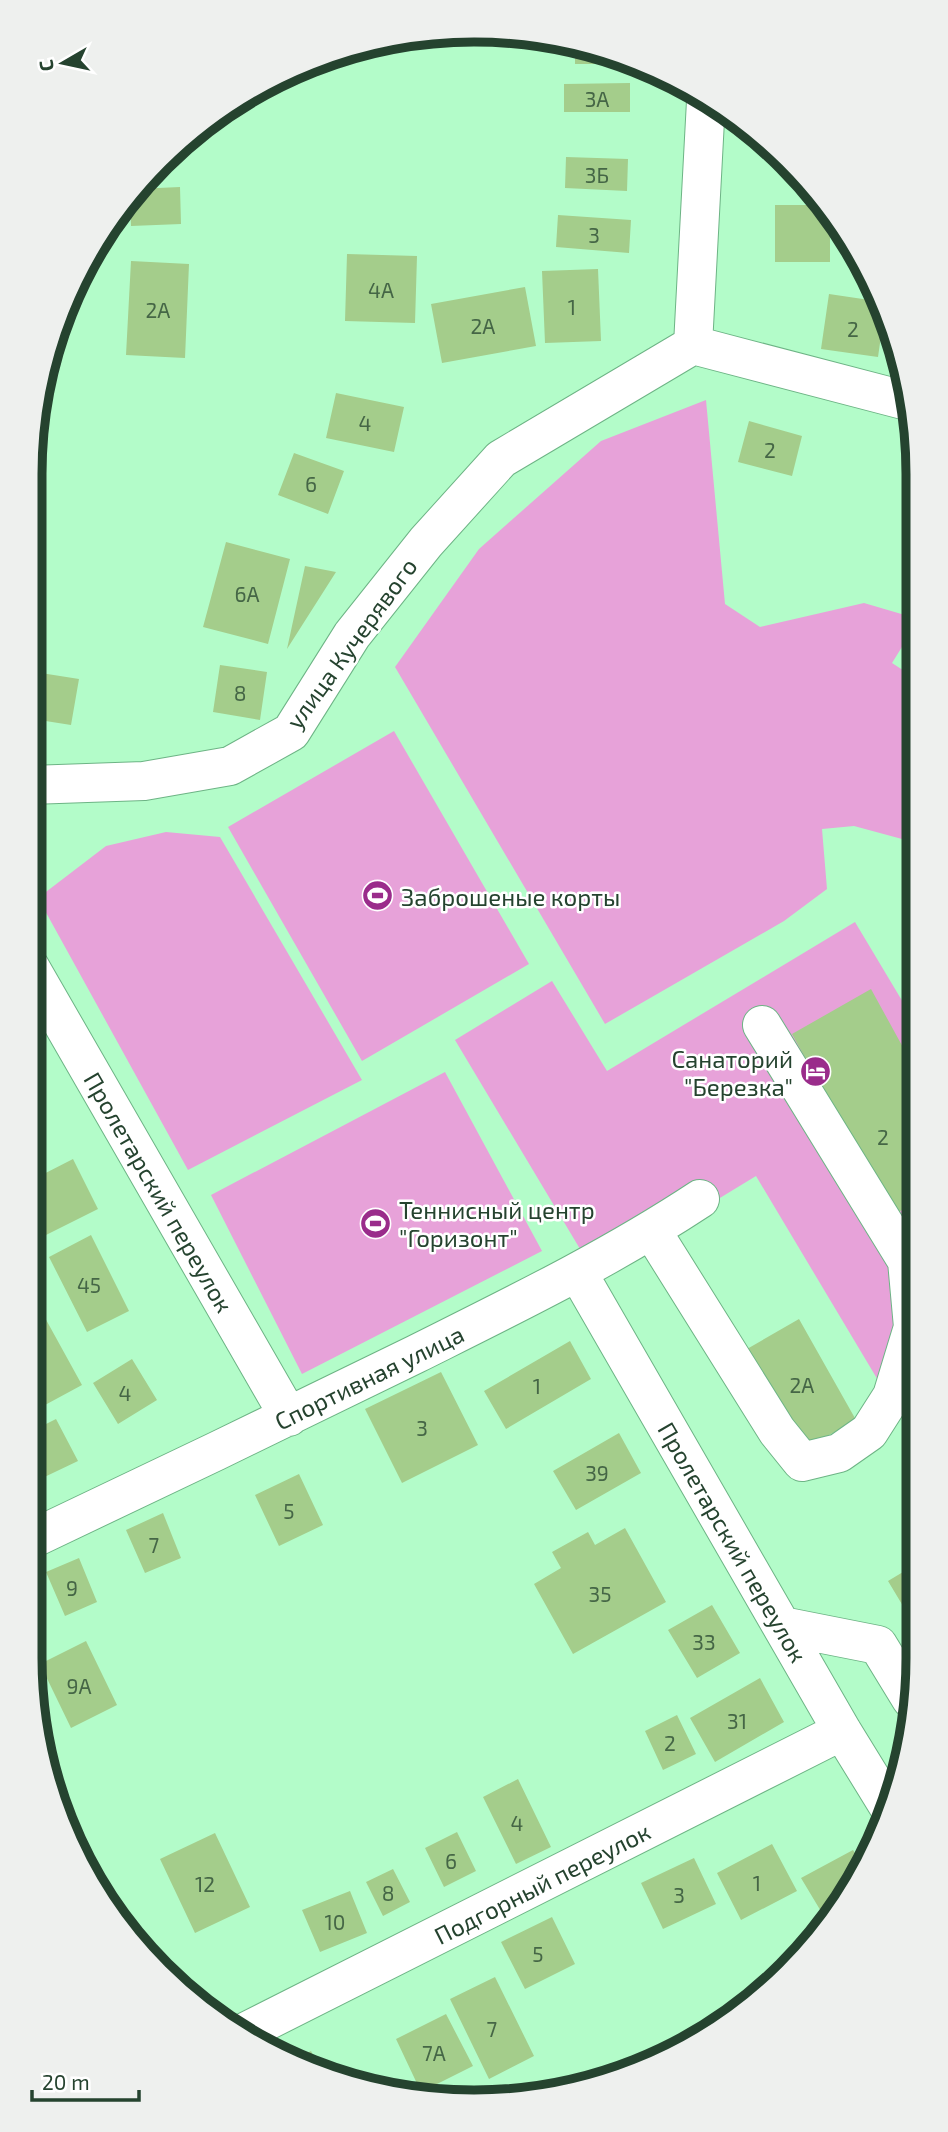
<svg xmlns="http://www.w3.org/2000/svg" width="948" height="2132" viewBox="0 0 948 2132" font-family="'Exo 2',sans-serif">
  <rect width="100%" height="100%" fill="#b3fcc9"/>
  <path fill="#e7a2d9" d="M706,400L725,604L760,627L864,603L915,618V626L892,663L915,678L916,858L902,839L854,826L822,829L827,889L784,921L605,1024L395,667L479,549L601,441Z
    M394,731L529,964L362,1061L228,827Z
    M166,832L220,837L362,1080L188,1170L38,898L106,846Z
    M855,922L916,1024L917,1400L897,1412L756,1176L595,1274L455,1040L552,981L607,1071Z
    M445,1072L542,1251L302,1374L211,1195Z"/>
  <path fill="#a4cd8b" d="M575,48L617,53L637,64H575Z
    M630,83V112H564V84Z
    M566,157L628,159L627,191L565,188Z
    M180,187L181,224L131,226L130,198L136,189Z
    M775,205H827L830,209V262H775Z
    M558,215L631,220L629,253L556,247Z
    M347,254L417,256L415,323L345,321Z
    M131,261L189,264L185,358L126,355Z
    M598,269L601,341L545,343L542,271Z
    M525,287L536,346L442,363L431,304Z
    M829,294L883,302L885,308L878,357L821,349Z
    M336,393L404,407L394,452L326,438Z
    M749,421L802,436L792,476L738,462Z
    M294,453L344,471L328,514L278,495Z
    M914,490H915V509L910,507Z
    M226,542L290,559L268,644L203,627Z
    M305,566L336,572L287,649Z
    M220,665L267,672L260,720L213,712Z
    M41,673L79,679L71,725L33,719Z
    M871,989L916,1071L917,1202L893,1215L792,1034Z
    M73,1159L98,1209L38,1239L30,1222V1181Z
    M91,1235L129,1311L87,1332L49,1257Z
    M44,1316L82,1385L45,1405L30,1378V1324Z
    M799,1319L856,1420L804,1449L747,1349Z
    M570,1341L591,1379L506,1429L484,1391Z
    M132,1359L157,1400L118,1424L93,1383Z
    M441,1372L478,1445L402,1483L365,1409Z
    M56,1419L78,1461L34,1482L30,1473V1432Z
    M619,1433L641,1473L576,1510L553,1471Z
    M299,1474L323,1525L279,1546L255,1495Z
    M163,1513L181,1558L145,1573L126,1530Z
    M625,1528L666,1602L573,1654L534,1584L561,1568L552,1552L588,1532L595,1545Z
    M79,1558L97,1602L65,1616L46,1572Z
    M918,1563V1631L888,1581Z
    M712,1605L740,1653L697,1678L668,1630Z
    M86,1641L117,1705L71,1728L40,1664Z
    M760,1678L784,1722L715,1762L690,1718Z
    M677,1715L696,1754L663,1770L645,1731Z
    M518,1779L551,1847L516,1864L483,1797Z
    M457,1832L476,1871L444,1887L425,1848Z
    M215,1833L250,1907L195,1933L160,1859Z
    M772,1844L797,1891L741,1920L717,1873Z
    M853,1850L860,1861L834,1906L822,1913L801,1878Z
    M694,1858L716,1904L663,1929L641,1883Z
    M393,1869L410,1902L383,1916L366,1882Z
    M350,1891L367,1933L320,1952L302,1910Z
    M552,1917L575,1964L525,1989L501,1942Z
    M495,1977L534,2056L489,2079L450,1999Z
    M446,2014L473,2066L421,2092L396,2039Z
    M311,2051L319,2068L295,2059Z"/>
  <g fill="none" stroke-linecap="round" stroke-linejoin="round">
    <defs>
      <path id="minor" d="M693,345L706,101
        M693,345L911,402
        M30,785L144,781L230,766L291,732L352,635L426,542L501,459L693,345
        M30,967L289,1417
        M652,1231L777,1431L802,1462L839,1453L869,1432L892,1396L913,1327L907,1261L762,1025
        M578,1273L842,1731L890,1809
        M30,1540C159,1479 288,1417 416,1354C514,1305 609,1259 700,1199
        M782,1626L878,1645L911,1699
        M241,2034L842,1731"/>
    </defs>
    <use href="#minor" stroke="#6db485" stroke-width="40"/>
    <use href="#minor" stroke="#fff" stroke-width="38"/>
  </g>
  <defs>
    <symbol id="stadium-disc" viewBox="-11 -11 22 22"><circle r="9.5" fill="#9a2c8b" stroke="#fff"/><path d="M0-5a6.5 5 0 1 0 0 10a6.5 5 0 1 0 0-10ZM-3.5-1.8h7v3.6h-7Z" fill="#fff"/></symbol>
    <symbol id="hotel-disc" viewBox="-11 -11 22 22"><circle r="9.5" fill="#9a2c8b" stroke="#fff"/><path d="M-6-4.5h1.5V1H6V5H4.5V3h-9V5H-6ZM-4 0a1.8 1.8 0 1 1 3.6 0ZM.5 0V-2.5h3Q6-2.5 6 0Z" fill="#fff"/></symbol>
  </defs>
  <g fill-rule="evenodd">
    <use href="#stadium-disc" x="360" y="878" width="35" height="35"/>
    <use href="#hotel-disc" x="798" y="1054" width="35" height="35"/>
    <use href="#stadium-disc" x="358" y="1206" width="35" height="35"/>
  </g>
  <g text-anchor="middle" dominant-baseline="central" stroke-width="5" stroke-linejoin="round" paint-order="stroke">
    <g font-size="21" fill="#456646">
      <text x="597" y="98">3А</text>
      <text x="597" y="174">3Б</text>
      <text x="594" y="234">3</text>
      <text x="381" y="289">4А</text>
      <text x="572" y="306">1</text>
      <text x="158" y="309">2А</text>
      <text x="483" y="325">2А</text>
      <text x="853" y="328">2</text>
      <text x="365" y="422">4</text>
      <text x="770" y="449">2</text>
      <text x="311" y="483">6</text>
      <text x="247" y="593">6А</text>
      <text x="240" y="692">8</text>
      <text x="883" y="1136">2</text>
      <text x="89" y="1284">45</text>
      <text x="802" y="1384">2А</text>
      <text x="537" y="1385">1</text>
      <text x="125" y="1392">4</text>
      <text x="422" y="1427">3</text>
      <text x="597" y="1472">39</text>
      <text x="289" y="1510">5</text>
      <text x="154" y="1544">7</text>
      <text x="72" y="1587">9</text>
      <text x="600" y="1593">35</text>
      <text x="704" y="1641">33</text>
      <text x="79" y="1685">9А</text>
      <text x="737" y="1720">31</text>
      <text x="670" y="1742">2</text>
      <text x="517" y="1822">4</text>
      <text x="451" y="1860">6</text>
      <text x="757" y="1882">1</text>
      <text x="205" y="1883">12</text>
      <text x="388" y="1892">8</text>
      <text x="679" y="1894">3</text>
      <text x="335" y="1921">10</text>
      <text x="538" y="1953">5</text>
      <text x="492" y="2028">7</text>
      <text x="434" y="2052">7А</text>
    </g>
    <g font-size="24" fill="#25432f" stroke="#fff">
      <text transform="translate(351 643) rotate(-54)">улица Кучерявого</text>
      <text transform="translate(159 1192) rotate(60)">Пролетарский переулок</text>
      <text transform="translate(369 1377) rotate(-26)">Спортивная улица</text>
      <text transform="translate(733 1542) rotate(60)">Пролетарский переулок</text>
      <text transform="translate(542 1883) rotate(-27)">Подгорный переулок</text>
    </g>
    <g font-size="24" fill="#25432f" stroke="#fff" text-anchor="start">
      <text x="401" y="896">Заброшеные корты</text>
      <text x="793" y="1058" text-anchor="end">Санаторий<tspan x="793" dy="28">"Березка"</tspan></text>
      <text x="399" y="1209">Теннисный центр<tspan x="399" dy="28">"Горизонт"</tspan></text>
    </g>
  </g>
  <path d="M0 0H948V2132H0ZM474 42H474A432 432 0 0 1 906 474V1658A432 432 0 0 1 474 2090H474A432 432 0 0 1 42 1658V474A432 432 0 0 1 474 42Z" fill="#eef0ee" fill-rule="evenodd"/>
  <path fill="none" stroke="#25432f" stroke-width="9" d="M474 42H474A432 432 0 0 1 906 474V1658A432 432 0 0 1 474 2090H474A432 432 0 0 1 42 1658V474A432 432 0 0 1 474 42Z"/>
  <g transform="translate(63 63) rotate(261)" stroke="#ffffff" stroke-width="5" paint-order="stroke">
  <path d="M0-5L12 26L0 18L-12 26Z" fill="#25432f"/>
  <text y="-10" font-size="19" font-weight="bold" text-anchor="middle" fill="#25432f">С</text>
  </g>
  <path d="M32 2090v10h107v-10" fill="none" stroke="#25432f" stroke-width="3.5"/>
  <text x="42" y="2090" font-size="21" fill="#25432f" stroke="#ffffff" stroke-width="5" paint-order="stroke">20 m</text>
</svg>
